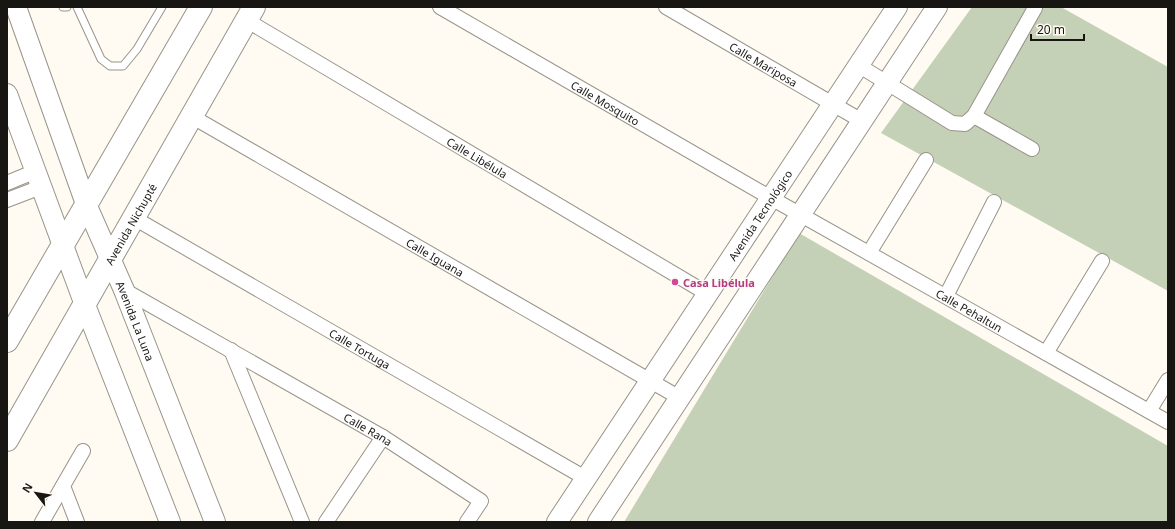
<svg xmlns="http://www.w3.org/2000/svg" width="1175" height="529" viewBox="0 0 1175 529" font-family="'Noto Sans',sans-serif">
  <rect width="100%" height="100%" fill="#fffbf3"/>
  <path fill="#c5d1b7" d="M972,7H1061L1168,67V291L881,133Z
    M799,233L1168,446V522H624Z"/>
  <g fill="none" stroke-linecap="round" stroke-linejoin="round">
    <defs>
      <path id="lane" d="M63,7H67
        M77,7L101,59L110,66H123L137,49L162,7"/>
      <g id="street">
        <path id="s1" d="M440,7L771,198L1168,422"/>
        <path id="s2" d="M666,7L862,121"/>
        <path id="s3" d="M246,20L708,294"/>
        <path d="M858,65L952,123L965,124L974,116L1035,8"/>
        <path id="s4" d="M191,116L680,398"/>
        <path d="M974,116L1032,149"/>
        <path d="M7,183L36,171"/>
        <path d="M7,200L41,187"/>
        <path id="s5" d="M134,218L587,479"/>
        <path d="M869,253L926,160"/>
        <path id="s6" d="M124,290L383,437L481,501L467,522"/>
        <path d="M946,296L994,202"/>
        <path d="M231,350L302,522"/>
        <path d="M1046,353L1102,261"/>
        <path d="M1149,411L1168,380"/>
        <path d="M63,486L77,522"/>
        <path d="M42,522L83,451"/>
        <path d="M326,522L383,437"/>
      </g>
      <g id="secondary">
        <path id="s7" d="M16,7L86,204L124,290L215,522"/>
        <path d="M7,94L85,305L170,522"/>
        <path id="s8" d="M557,522L897,7"/>
        <path d="M598,522L937,7"/>
      </g>
      <g id="primary">
        <path d="M7,341L201,7"/>
        <path id="s9" d="M7,440L254,7"/>
      </g>
    </defs>
    <use href="#lane" stroke="#98948a" stroke-width="9"/>
    <use href="#street" stroke="#98948a" stroke-width="16"/>
    <use href="#secondary" stroke="#98948a" stroke-width="22"/>
    <use href="#primary" stroke="#98948a" stroke-width="24"/>
    <use href="#lane" stroke="#fff" stroke-width="7"/>
    <use href="#street" stroke="#fff" stroke-width="14"/>
    <use href="#secondary" stroke="#fff" stroke-width="20"/>
    <use href="#primary" stroke="#fff" stroke-width="22"/>
  </g>
  <circle fill="#d1479c" stroke="#fffbf3" stroke-width="1.5" cx="675" cy="282" r="4"/>
  <g text-anchor="middle" dominant-baseline="central" stroke-width="3" stroke-linejoin="round" paint-order="stroke">
    <g font-size="11" fill="#181612" stroke="#fffbf3">
      <text stroke="none"><textPath href="#s2" startOffset="113">Calle Mariposa</textPath></text>
      <text stroke="none"><textPath href="#s1" startOffset="191">Calle Mosquito</textPath></text>
      <text stroke="none"><textPath href="#s3" startOffset="269">Calle Libélula</textPath></text>
      <text stroke="none"><textPath href="#s8" startOffset="368">Avenida Tecnológico</textPath></text>
      <text stroke="none"><textPath href="#s9" startOffset="249">Avenida Nichupté</textPath></text>
      <text stroke="none"><textPath href="#s4" startOffset="282">Calle Iguana</textPath></text>
      <text stroke="none"><textPath href="#s1" startOffset="610">Calle Pehaltun</textPath></text>
      <text stroke="none"><textPath href="#s7" startOffset="336">Avenida La Luna</textPath></text>
      <text stroke="none"><textPath href="#s5" startOffset="261">Calle Tortuga</textPath></text>
      <text stroke="none"><textPath href="#s6" startOffset="281">Calle Rana</textPath></text>
    </g>
    <g font-size="11" font-weight="bold" fill="#b23c85" stroke="#fffbf3" text-anchor="start">
      <text x="683" y="282">Casa Libélula</text>
    </g>
  </g>
  <rect width="1175" height="529" fill="none" stroke="#181612" stroke-width="16"/>
  <g transform="translate(36 493) rotate(301)" stroke="#fffbf3" stroke-width="3" paint-order="stroke">
  <path d="M0-3L7 15L0 10L-7 15Z" fill="#181612"/>
  <text y="-6" font-size="11" font-weight="bold" text-anchor="middle" fill="#181612">N</text>
  </g>
  <path d="M1031 34v6h53v-6" fill="none" stroke="#181612" stroke-width="2"/>
  <text x="1037" y="34" font-size="12" fill="#181612" stroke="#fffbf3" stroke-width="3" paint-order="stroke">20 m</text>
</svg>
